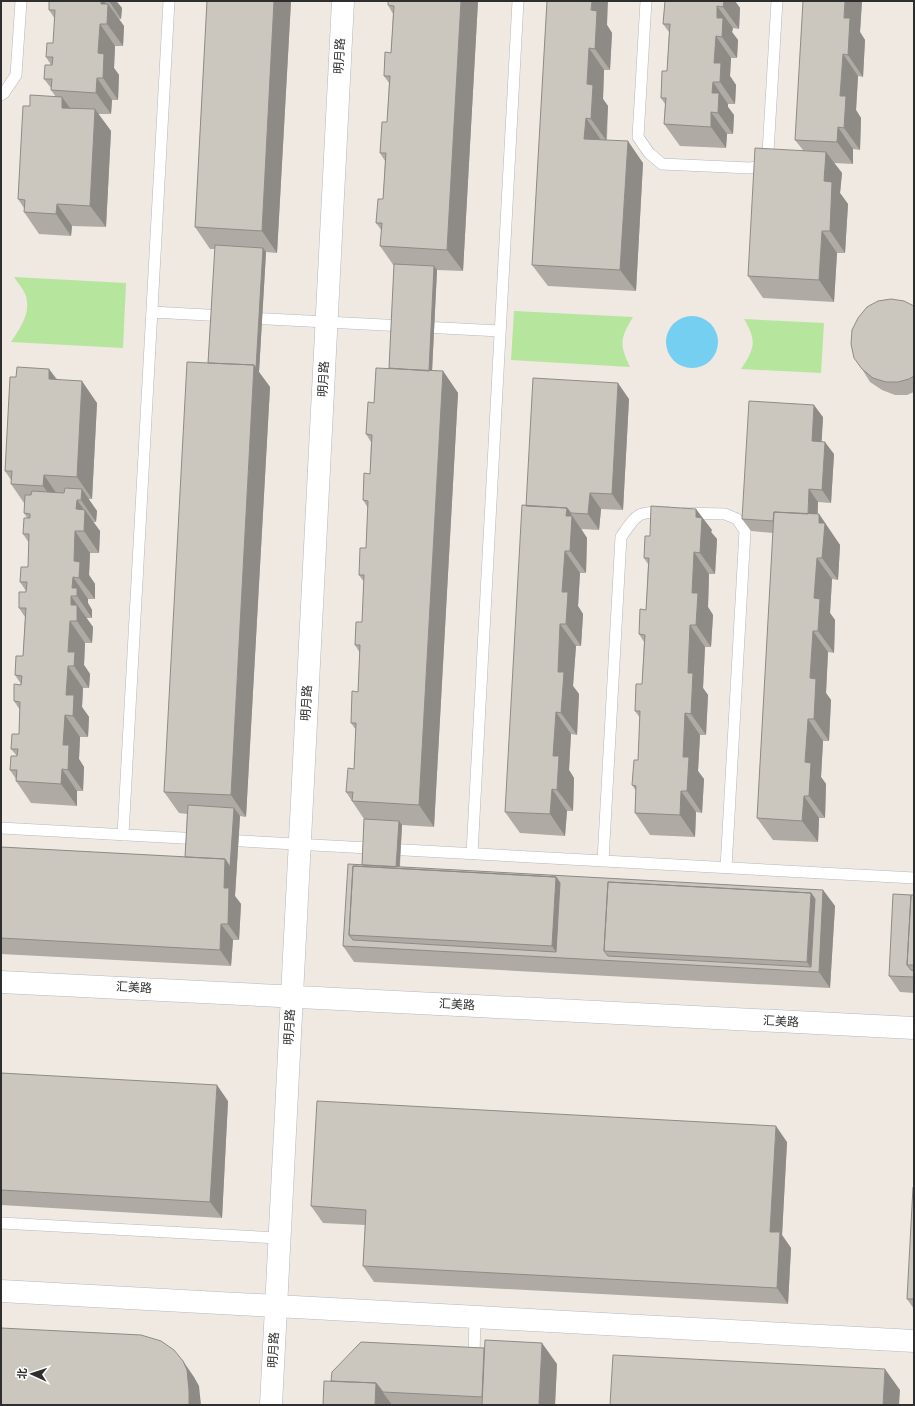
<svg xmlns="http://www.w3.org/2000/svg" width="915" height="1406" viewBox="0 0 915 1406" font-family="'Source Sans 3','Noto Sans SC',sans-serif">
  <rect width="100%" height="100%" fill="#efe9e1"/>
  <path fill="#b6e59e" d="M14,277L126,283L123,348L11,342C20,328 31,314 26,296C24,290 18,283 14,277Z
    M514,311L633,317C620,339 619,344 630,367L511,360Z
    M744,319L824,323L821,373L741,369C755,348 757,341 744,319Z"/>
  <path fill="#75cff0" d="M666 342a26 26 0 1 1 52 0a26 26 0 1 1-52 0Z"/>
  <g fill="none" stroke-linecap="round" stroke-linejoin="round">
    <defs>
      <path id="lane" d="M646,1L638,137L649,153L662,164L750,168L759,166L768,152L777,1
        M1,95L4,93L16,75L21,1
        M152,312L225,316
        M248,318L500,331
        M685,513L725,514L737,519L745,531L726,868
        M1,828L200,839
        M123,835L169,1
        M223,840L914,878
        M472,854L518,1
        M603,861L621,537C637,514 637,511 666,512
        M1,1223L279,1238
        M474,1356L475,1317"/>
      <path id="street" d="M1,982L914,1028
        M1,1291L914,1341
        M271,1405L343,1"/>
    </defs>
    <use href="#lane" stroke="#b4b7c1" stroke-width="12"/>
    <use href="#street" stroke="#b4b7c1" stroke-width="23"/>
    <use href="#lane" stroke="#fff" stroke-width="11"/>
    <use href="#street" stroke="#fff" stroke-width="22"/>
  </g>
  <path fill="#afaba4" d="M49,1H118L117,2L122,8L121,19H119L124,26L123,46H115L114,68L119,75L118,100H112L111,114H98L111,131L106,227L72,226L71,236L39,234L24,212V208L18,199L30,106L56,97L51,90V88L44,79L51,65L46,57L53,43L55,19L49,10Z
    M207,1H291L277,253L266,252L259,372L270,387L246,817L240,816L235,896L241,904L239,940H233L231,966L1,954V847L185,857L187,814L179,813L164,792L208,363L215,249H210L195,227Z
    M388,1H478L463,271L437,270L432,371H443L458,393L434,827L402,825L400,867L823,890L835,906L830,988L354,962L343,946L362,865L364,819L346,792L354,769L356,730L351,723L358,692L360,653L355,645L362,622L364,582L359,575L366,548L368,508L363,500L370,474L371,442L366,434L374,403L389,368L394,266L380,246L382,231L376,223L383,199L385,161L380,153L387,122L389,83L384,76L391,53L393,14L388,5Z
    M547,1L607,25L612,33L610,70H604L603,99L608,106L607,140L643,163L636,291L548,286L532,265Z
    M665,1H735L740,8L739,29L733,28L732,32L738,40L737,58H731L730,76L736,85L735,104H728V107L734,115L733,134H727L726,148L680,146L664,124L665,104L661,98L667,71L669,32L663,24Z
    M862,1L860,32L865,40L863,77L858,76L856,110L861,118L860,150L853,149V164L834,163L842,173L840,193L848,204L845,253H837L834,302L763,298L748,276L803,150L795,140Z
    M914,306V392L907,395H895L882,390L870,382L862,369Z
    M49,369L57,379L97,403L92,499H88L97,511L96,522H93L100,531L99,553H90L89,575L95,584V599H88V603L92,610V618H86L93,627L92,643H85L84,665L90,674L89,688H83L82,707L89,717L88,737H80L79,759L84,767L83,791H77V806L31,803L16,781V779L10,770L17,756L11,749L19,734L20,710L14,701L21,684L15,675L23,656L25,617L19,608L26,591L20,582L28,567L29,543L23,534L27,518L24,513V503L11,484V480L5,471L16,377Z
    M629,399L623,510L601,509L599,530L582,529V530L587,538L586,573H580L578,606L583,614L581,646H576L573,686L579,694L577,735L571,734L569,770L574,778L573,811H567L565,836L520,833L505,812L526,506Z
    M823,417L821,442L834,454L831,503L818,502V514H819L840,545L838,580L832,579L830,613L835,620L834,653L828,652L826,693L831,700L829,741H823L821,777L826,784L825,818H819L818,842L773,840L757,818L773,533L751,531L742,519Z
    M712,530L711,532L717,539L715,574H709L708,607L713,615L711,647H705L703,688L708,695L706,735H700L698,771L704,779L702,813L696,812L695,837L650,835L635,813L636,791L632,785L638,760L640,718L635,711L642,684L644,642L639,634L646,610L648,564L644,558L650,536Z
    M911,895H914V993L900,992L889,976Z
    M1,1073L228,1101L222,1218L1,1205Z
    M787,1142L782,1235L791,1248L788,1304L374,1282L363,1266L365,1225L323,1223L311,1206Z
    M914,1187V1309L907,1299Z
    M557,1364L555,1405H323L331,1381Z"/>
  <path fill="#8e8b86" d="M101,1H104L108,7V4L124,26L123,46L107,24L101,4Z
    M109,1H118L117,2L122,8L121,19Z
    M274,1H291L277,253L262,231Z
    M461,1H478L463,271L447,250Z
    M592,1H608L607,25L612,33L610,70L595,49L591,10Z
    M724,1H735L740,8L739,29L723,7Z
    M845,1H862L860,32L865,40L863,77L848,55L844,18Z
    M717,6L733,28L732,32L738,40L737,58L722,37L717,18Z
    M100,24L115,46L114,68L119,75L118,100L103,78L98,53Z
    M716,36L731,58L730,76L736,85L735,104L720,82L714,63Z
    M589,48L604,70L603,99L608,106L606,140L591,119L587,84Z
    M843,54L858,76L856,110L861,118L860,150L844,128L840,96Z
    M97,78L112,100L111,114L96,93Z
    M713,82L728,104V107L734,115L733,134L718,113L712,93Z
    M62,97L78,119L62,108Z
    M95,109L111,131L106,227L90,206Z
    M711,112L727,134L726,148L711,127Z
    M586,118L601,140L584,139Z
    M838,127L853,149V164L837,142Z
    M628,141L643,163L636,291L620,270Z
    M826,152L842,173L840,193L848,204L845,253L830,231L824,181Z
    M57,204L72,226L71,236L56,214Z
    M822,231L837,253L834,302L819,280Z
    M263,248L266,252L259,372L270,387L246,817L231,795L254,365Z
    M434,266L437,270L431,392L428,387Z
    M49,369L64,391L49,379Z
    M443,371L458,393L434,827L419,805Z
    M82,381L97,403L92,499L77,477Z
    M618,383L629,399L623,510L612,494Z
    M814,405L823,417L821,454L812,441Z
    M825,442L834,454L831,503L822,490Z
    M44,475L59,497L58,507L43,486Z
    M82,489L97,511L96,522L81,500Z
    M809,489L818,502L816,535L808,523Z
    M590,493L601,509L599,530L588,514Z
    M77,500L85,511V510L100,531L99,553L84,531L76,509Z
    M567,508L587,538L586,573L570,551L566,516Z
    M696,509L712,530L711,532L717,539L715,574L700,553L696,517Z
    M819,514L840,545L838,580L822,558L819,523Z
    M75,531L90,553L89,575L95,584V599L79,578L74,561Z
    M565,551L580,573L578,606L583,614L581,646L566,624L562,592Z
    M694,552L709,574L708,607L713,615L711,647L696,625L692,593Z
    M817,558L832,579L830,613L835,620L834,653L818,631L814,598Z
    M73,577L88,599V603L92,610V618L77,596L72,588Z
    M71,596L93,627L92,643L77,621L71,605Z
    M70,621L85,643L84,665L90,674L89,688L74,666L68,652Z
    M560,624L576,646L573,686L579,694L577,735L561,713L558,672Z
    M690,625L705,647L703,688L708,695L706,735L691,714L688,673Z
    M813,631L828,652L826,693L831,700L829,741L814,719L810,678Z
    M68,666L83,688L82,707L89,717L88,737L73,716L66,695Z
    M556,712L571,734L569,770L574,778L573,811L557,790L553,756Z
    M685,713L700,735L698,771L704,779L702,813L687,791L683,757Z
    M65,715L80,737L79,759L84,767L83,791L68,770L63,745Z
    M808,719L823,741L821,777L826,784L825,818L809,796L805,762Z
    M62,769L77,791V806L61,784Z
    M552,789L567,811L565,836L550,814Z
    M681,791L696,812L695,837L680,815Z
    M804,796L819,818L818,842L802,821Z
    M234,808L240,816L235,896L241,904L239,940L228,924L224,888L225,859Z
    M399,821L402,825L399,874H396Z
    M556,877L571,899L560,958L552,946Z
    M823,890L835,906L830,988L819,972H814L807,962L811,893Z
    M221,924L233,940L231,966L220,950Z
    M217,1085L228,1101L222,1218L210,1202Z
    M776,1126L787,1142L782,1235L791,1248L788,1304L777,1288L770,1232Z
    M542,1343L557,1364L555,1405H539Z
    M183,1361L194,1377L199,1386L201,1405H189Z
    M885,1369L900,1390L899,1405H883Z
    M376,1383L392,1405H375Z"/>
  <path fill="#cbc7bf" stroke="#8e8b86" fill-rule="evenodd" d="M49,1H101V4H108L107,24H100L98,53L104,54L103,78H97L96,93L51,90L52,79H44L45,65H52L53,57H46L47,43H53L55,10H49Z
    M207,1H274L262,231L195,227Z
    M388,1H461L447,250L380,246L382,223H376L378,199H383L386,153H380L382,122H387L390,76H384L385,52L391,53L394,6L388,5Z
    M547,1H592L591,10L597,11L595,49L589,48L587,84L593,85L591,119L586,118L584,139L628,141L620,270L532,265Z
    M665,1H724L723,7L717,6V18H723L722,37L716,36L714,63H721L720,82H713L712,93H719L718,113L711,112V127L664,124L666,98H661L662,71H667L670,24H663Z
    M803,1H845L844,18H850L848,55L843,54L840,96H846L844,128L838,127L837,142L795,140Z
    M30,95L62,97V108L95,109L90,206L57,204L56,214L24,212L25,200L18,199L23,106H30Z
    M755,148L826,152L824,181L832,182L830,231H822L819,280L748,276Z
    M215,245L263,248L256,368L254,365L208,363Z
    M394,264L434,266L429,371L389,368Z
    M891,299L904,301L914,306V376L909,379L898,382H886L873,378L862,369L854,358L851,344L852,330L858,318L867,307L878,301Z
    M187,362L254,365L231,795L164,792Z
    M17,367L49,369V379L82,381L77,477L44,475L43,486L11,484L12,471H5L10,377H16Z
    M376,368L443,371L419,805L352,801L353,792H346L348,768L354,769L356,723H351L352,691L358,692L360,645H355L356,622H362L364,575H359L360,548H366L368,501L363,500L364,473L370,474L372,435L366,434L368,402L374,403Z
    M533,378L618,383L612,494L590,493L588,514L571,513L567,508L526,506Z
    M749,401L814,405L812,441L825,442L822,490L809,489L808,514L774,512L773,521L742,519Z
    M65,488L82,489L81,500H77L76,509L85,510L84,531H75L74,561L80,562L79,578L73,577L72,588H77V596H71V605H77V621H70L68,652H75L74,666H68L66,695H74L73,716L65,715L63,745H69L68,770L62,769L61,784L16,781L17,770H10L11,756H17L18,749H11L12,734H19L20,702L14,701V684L21,685L22,676L15,675L16,656H23L26,608H19V592H26L27,582H20L21,567H28L29,534H23L24,518H30V514L24,513L25,495H31L32,491L64,493Z
    M522,505L567,508L566,516H572L570,551H565L562,592H568L566,624H560L558,672H564L561,713L556,712L553,756H559L557,790L552,789L550,814L505,812Z
    M651,506L696,509V517L702,518L700,553L694,552L692,593H698L696,625H690L688,673H693L691,714L685,713L683,757H689L687,791H681L680,815L635,813L636,786L632,785L634,760H638L640,711H635L636,684H642L645,635L639,634L640,609L646,610L649,558H644L645,536H650Z
    M774,512L819,514V523H825L822,558H817L814,598L820,599L818,631H813L810,678L816,679L814,719H808L805,762L811,763L809,796H804L802,821L757,818Z
    M188,805L234,808L230,867L225,859L185,857Z
    M364,819L399,821L396,867L362,865Z
    M1,847L225,859L224,888H229L228,924H221L220,950L1,938Z
    M348,864L823,890L819,972L343,946ZM353,866L556,877L560,883L556,952L353,940L349,935ZM608,882L811,893L815,899L811,967L608,956L604,951Z
    M353,866L556,877L552,946L349,935Z
    M608,882L811,893L807,962L604,951Z
    M893,894L911,895L907,965L911,970L914,971V977L889,976Z
    M911,895H914V965H907Z
    M1,1073L217,1085L210,1202L1,1190Z
    M317,1101L776,1126L770,1232H780L777,1288L363,1266L366,1210L311,1206Z
    M913,1187H914V1299H907Z
    M1,1328L141,1335L161,1341L174,1350L183,1361L187,1370L189,1391V1405H1Z
    M485,1340L542,1343L539,1405H482Z
    M361,1342L484,1348L482,1397L383,1392L376,1383L331,1381L332,1372Z
    M613,1355L885,1369L883,1405H610Z
    M324,1381L376,1383L375,1405H323Z"/>
  <g text-anchor="middle" dominant-baseline="central" stroke-width="3" stroke-linejoin="round" paint-order="stroke">
    <g font-size="12" fill="#2e2e2e" stroke="#fff">
      <text transform="translate(340 56) rotate(-87)">明月路</text>
      <text transform="translate(324 379) rotate(-87)">明月路</text>
      <text transform="translate(307 703) rotate(-87)">明月路</text>
      <text transform="translate(134 988) rotate(3)">汇美路</text>
      <text transform="translate(457 1005) rotate(3)">汇美路</text>
      <text transform="translate(781 1022) rotate(3)">汇美路</text>
      <text transform="translate(290 1027) rotate(-87)">明月路</text>
      <text transform="translate(274 1350) rotate(-87)">明月路</text>
    </g>
  </g>
  <rect width="915" height="1406" fill="none" stroke="#2e2e2e" stroke-width="4"/>
  <g transform="translate(32 1374) rotate(273)" stroke="#ffffff" stroke-width="3" paint-order="stroke">
  <path d="M0-3L7 15L0 10L-7 15Z" fill="#2e2e2e"/>
  <text y="-6" font-size="11" font-weight="bold" text-anchor="middle" fill="#2e2e2e">北</text>
  </g>
</svg>
